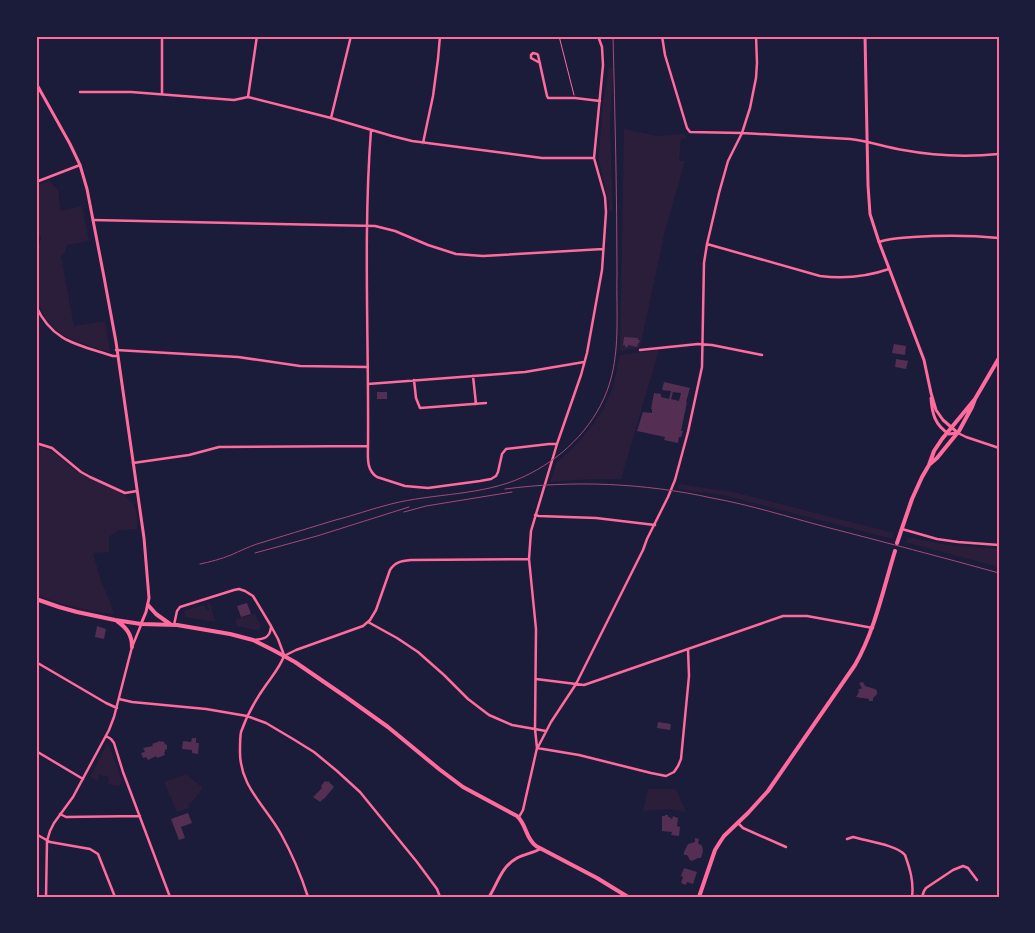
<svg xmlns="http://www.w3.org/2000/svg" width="1035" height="933" viewBox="0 0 1035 933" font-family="'Fira Sans Condensed',sans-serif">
  <rect width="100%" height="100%" fill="#1b1b3a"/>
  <path fill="#2a1e3b" d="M609,67L613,68L610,126L613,212L609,211V203L599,161V152L603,103Z
    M624,129L658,136L685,134L686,138L681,139L679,161H685L665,231L640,348L620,351Z
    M50,181L58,190L61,211L82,206L89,241L67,245L65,252L61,256L74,326L105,321L110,352C97,348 82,344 69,338C52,330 38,312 36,292C35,277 36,261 36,245H39L41,238L36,227V185Z
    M659,350L621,479H591L550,482L557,462L571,450L581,439L595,422L605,406L613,387L620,355Z
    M36,445C57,450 65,464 81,474C98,484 119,487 132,503C138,510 137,519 137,529L118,530L109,537V552L93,553L101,581L110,601L114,614C88,611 60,605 36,594Z
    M679,484L738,493L894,533L892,539L723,495L678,489Z
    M908,538H913L947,545L999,549V567L905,542Z
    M210,603L215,622L185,617L184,611L204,605L206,610H209L208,605L206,604Z
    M255,614L261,626L259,631L237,626L235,619Z
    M107,744L109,745L122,781L119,786L108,784L109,777L99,775L98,781L90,777Z
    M186,774L203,788L193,801L188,804L190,808L177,812L164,782Z
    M648,789H676L686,812L666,809L643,811Z"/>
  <path fill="#542f53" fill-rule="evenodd" d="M624,337L638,338V340H640L639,343H638L637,347L628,345V347H625V345H623Z
    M894,344L906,346L905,355L892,353Z
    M896,359L908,361L906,369L895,367Z
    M664,382L690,388L686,402H687L681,431H683L681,437H679L678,443L664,440L665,437L637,431L643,412L652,413V409H651L654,393L661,394V397L669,399L671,391L662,390ZM673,392L681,393L679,401L671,399Z
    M377,392H387V399H377Z
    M247,603L251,614L241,617L237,606Z
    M97,626L106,629L104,639L95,637Z
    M863,682L865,686L875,689L877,691V694L873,698V701H869V699L856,697L859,692L858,690L862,688L859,683Z
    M658,722L671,724L670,730L657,728Z
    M192,738H196V743H199L198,754L192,753V750L182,749L183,741L191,742Z
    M160,741L161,742L163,741L165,744L167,745V749L165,750V752H164L165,755L157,758L156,756L148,760L146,757L143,758L141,753L145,752L143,748L153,746L152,744Z
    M325,781L327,782L328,781L334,787L324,799H323L320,802L313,797L322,788L321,786Z
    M188,813L192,823L181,827L185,838L179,840L171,819Z
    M665,815H668V817H670V818L672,819L673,816L678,818L677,826L680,827L679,836L671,835L672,832L662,831V816H665Z
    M695,838L699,839L698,843L702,846L703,851L701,858H698L692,861L690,860L687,855H684V852L688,844L695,842Z
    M684,868L697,872L693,884L687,882L686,885L681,883L683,877L681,876Z"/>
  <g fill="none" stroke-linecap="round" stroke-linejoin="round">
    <path stroke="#ff6b9d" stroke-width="1" d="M559,36L574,95"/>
    <path stroke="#ff6b9d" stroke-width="2.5" d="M662,36L665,55L687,128L690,132L742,133L850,139C868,141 885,147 903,150C935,156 967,157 999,154
      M540,63L531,58V55L533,53L537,54L538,55L547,96L548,98H575L600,101
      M80,92H131L234,100L248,97L331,118L392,136L412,141L542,158H594
      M162,94V36
      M248,97L257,36
      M331,118L351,36
      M371,130C363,235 369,341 368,446C368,457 366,470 377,477L405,486L428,488L480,481L491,479L496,476L498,472L502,454L506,449L549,444H557
      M423,143L433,96L438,59L440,36
      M36,182L80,165
      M93,220L375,226L395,231L428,245L456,254L483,256L603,249
      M879,242C890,238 901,238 913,237C942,235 970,235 999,238
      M707,244L820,276C844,279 866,277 889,269
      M36,306C52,342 79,345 113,356H117
      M116,350L238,357L300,366L368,367
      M640,350L698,344L712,345L762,355
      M473,376L476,404
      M414,380L416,398L420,408L486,403
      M368,384L525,372L584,362
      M958,433L966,437L999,448
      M36,443L52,448L81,472L90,477L125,493L137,491
      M133,463L189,455L219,447L368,446
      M535,515L539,516L596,518L655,525
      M902,529L937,539L958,542L999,545
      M368,622L397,638L418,652L444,675L468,699L489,715L512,725L546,731
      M174,625L177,611L180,607L234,590L239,589L245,591L253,596L271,626L278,639L284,655
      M254,640C264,639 270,638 271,627
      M284,656L296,650L363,626L370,620L376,610L390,570C395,562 401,561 411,560L529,559
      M284,656C280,667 273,675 266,685C256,699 247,715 241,732C240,737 240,744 240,750C239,786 265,805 281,834C292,854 301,875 308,897
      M36,662L106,703L117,708
      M536,679L584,685L783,616H807L873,628
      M119,699L132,702L206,709L247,716L266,723L293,739L314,752L337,771L360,792L417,862L437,889L440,897
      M106,736L111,739L114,743L123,772L170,897
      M538,747L551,722L576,684L643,550L647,539L668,497L675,480L688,432L702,367L704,263L707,244L719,193L728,161L742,133L750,108L756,78L757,63L756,36
      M537,748L579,755L651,773L666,776L674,772L678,766L681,759L683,738L689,676L688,649
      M36,751L83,779
      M60,814L66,817L140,816
      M519,817L523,810L537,748L535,729L536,629L529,559L531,531L557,444L581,375L587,353L602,270L606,212L605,197L594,158L603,65L602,47L598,36
      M738,823L743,828L786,847
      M36,834L50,842L90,849L98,854L115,897
      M847,839L853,837C866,841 897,845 905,855C910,869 914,882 912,897
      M46,897L47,841L50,831L54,823L73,797L109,730L114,717L132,647L141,625
      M910,897L917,896L925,897
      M922,897L924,891L926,888L953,870L963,866L968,868L977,880"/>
    <path stroke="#ff6b9d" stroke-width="3" d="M865,36L868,185L870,214L879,242L924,360L931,393L936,410L943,420L958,433
      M36,83L70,144L80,165L87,189L104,277L116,342L144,538L149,598L146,612L141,624
      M931,398C932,414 935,425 949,434L957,433
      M489,897C498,883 501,867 517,858C525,854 533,853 540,849"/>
    <path stroke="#ff6b9d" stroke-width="4" d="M930,464L937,458L959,431L972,407L975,399L999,358
      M897,543L912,499L922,477L929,465L934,451L942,439L975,399
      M36,599L59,607L77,612L115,620L141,624L177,625L230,634L253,640L273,650L295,662L346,697L388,727L439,769L463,787L517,816C527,825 525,838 536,846L597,878L628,897
      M148,605L156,614L170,624
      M117,621C127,628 132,635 132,647
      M699,897L715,850L720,842L724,836L748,813L768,791L855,665C875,630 883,590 895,551"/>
    <path stroke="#a44b75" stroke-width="1" d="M505,489C574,480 644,483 712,498C751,505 788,517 826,527C884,542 941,557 999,573
      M404,512L426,506L512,492
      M255,553L317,536L409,507
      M200,564C210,562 221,559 231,555C240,551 248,547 257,544C282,536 307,529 332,521C352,516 371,509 391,504C434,493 482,496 523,477C560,460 592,430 607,391C621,354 616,313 617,274C617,195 615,115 613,36"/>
  </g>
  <rect width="1035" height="933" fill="none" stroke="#1b1b3a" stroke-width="75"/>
  <rect x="38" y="38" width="960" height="858" fill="none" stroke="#ff6b9d" stroke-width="2"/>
</svg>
